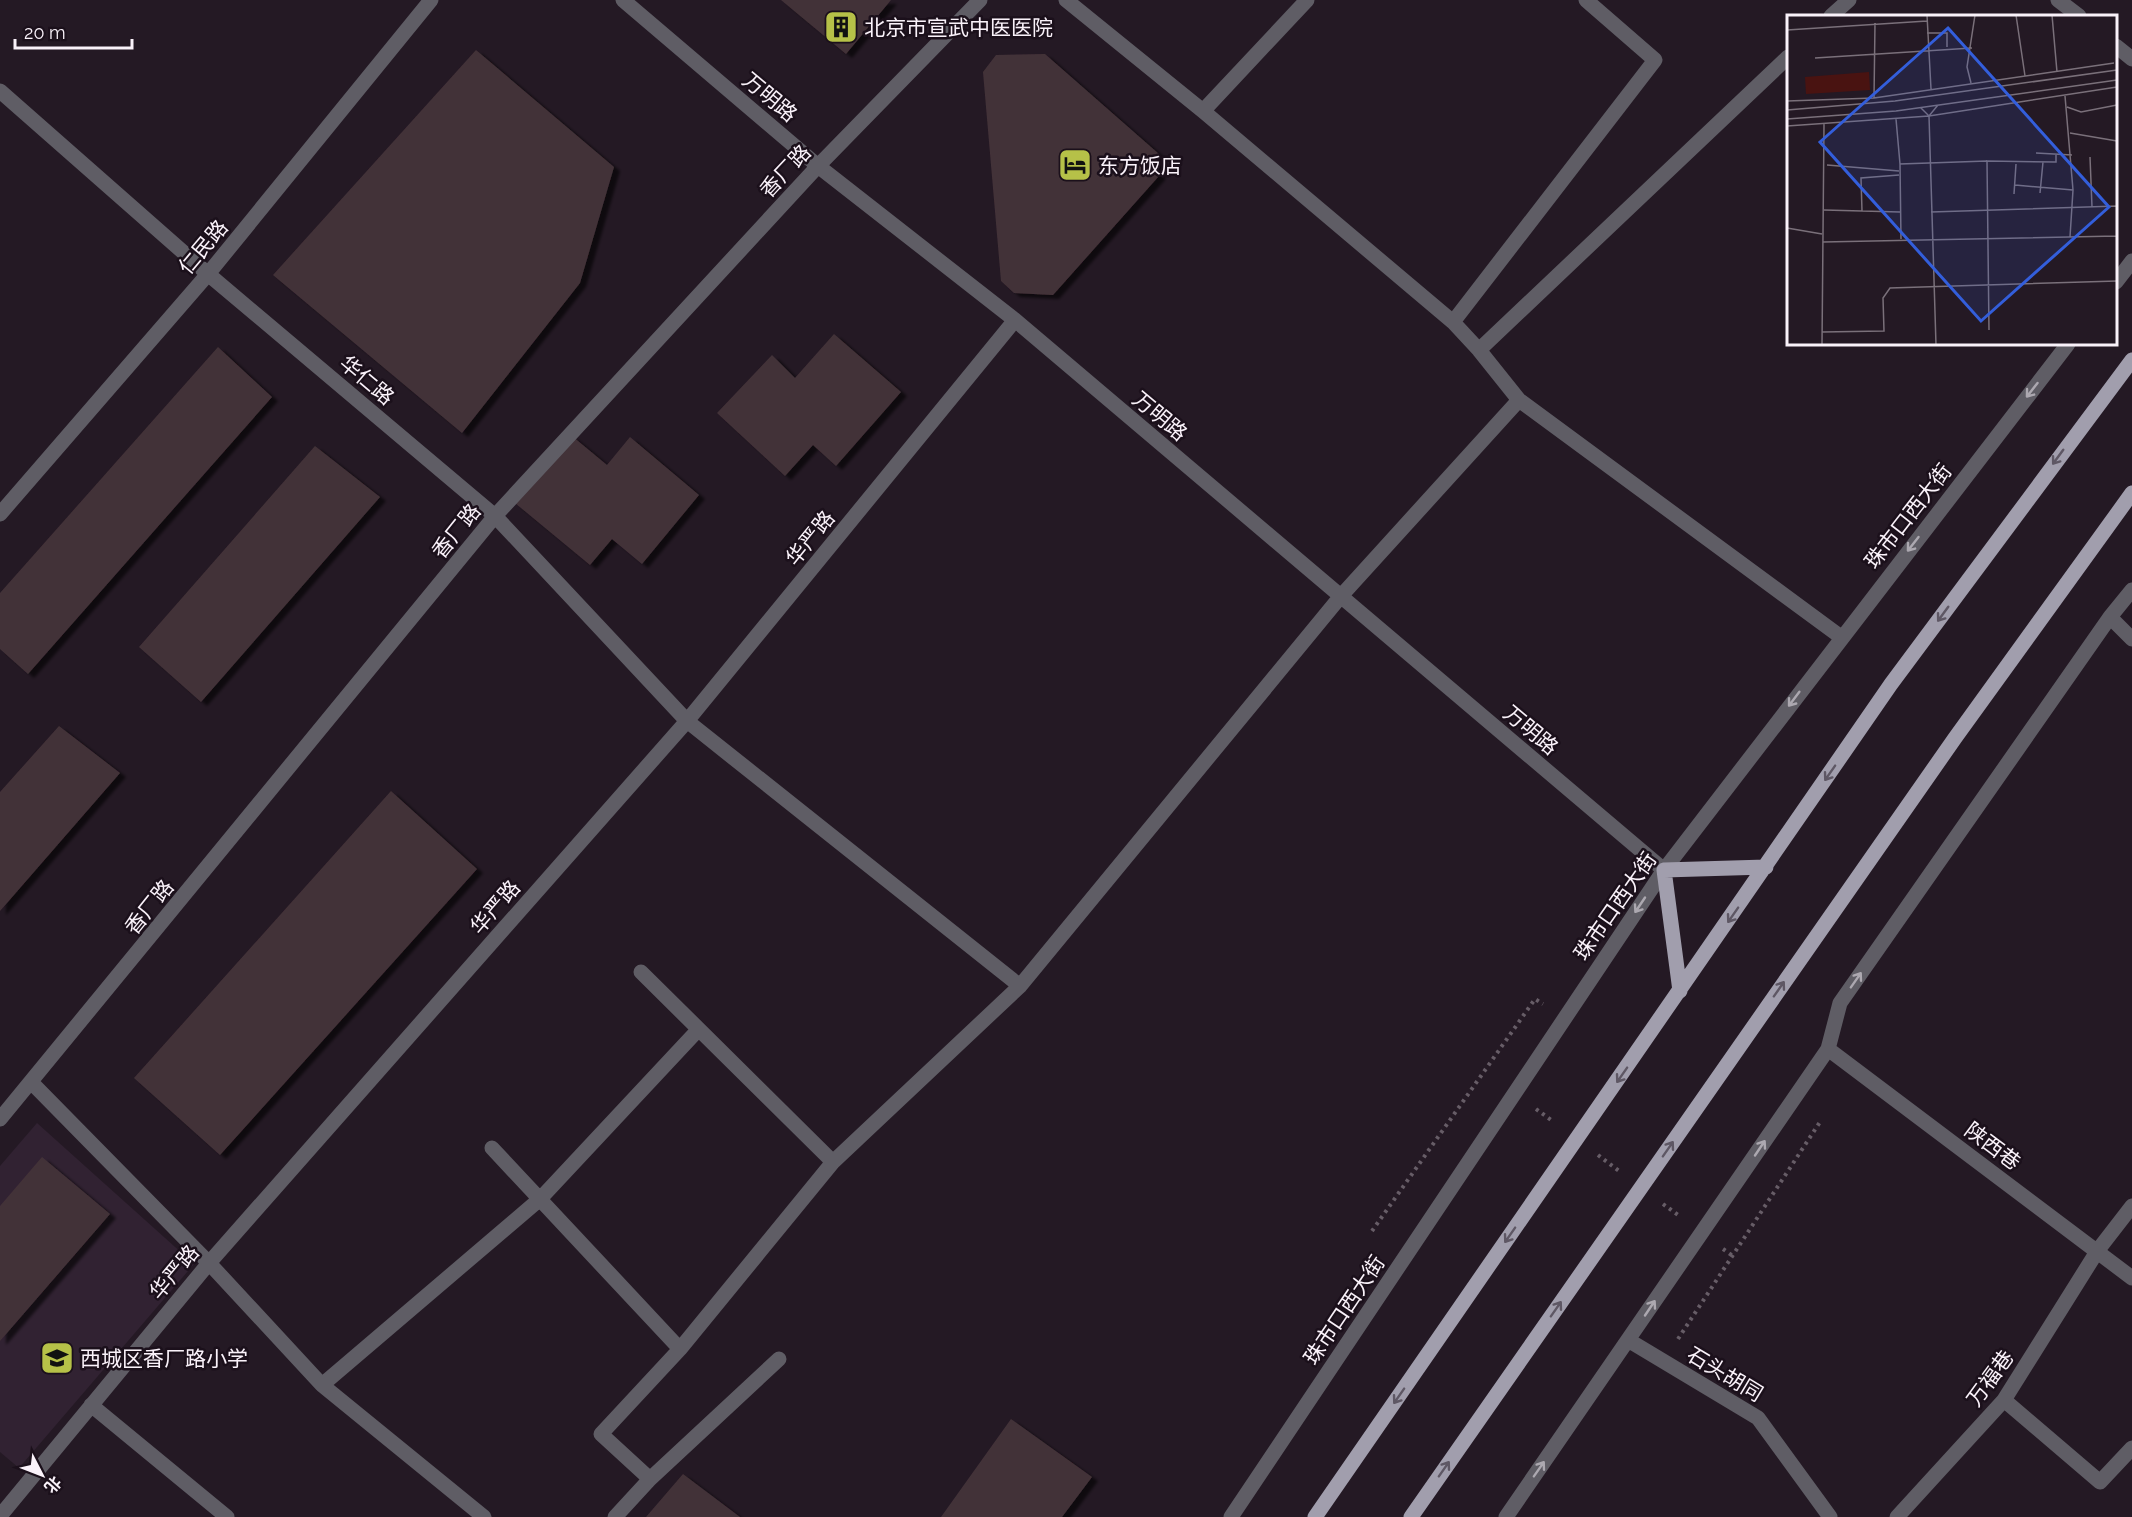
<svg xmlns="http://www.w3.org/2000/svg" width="2132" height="1517" viewBox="0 0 2132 1517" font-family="Raleway,'Noto Sans SC',sans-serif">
  <defs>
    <filter id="shadow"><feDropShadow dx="6" dy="4" stdDeviation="1.5" flood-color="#0009"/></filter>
  </defs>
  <rect width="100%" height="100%" fill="#241924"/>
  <path fill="#312232" d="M37,1123L194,1264L19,1468L0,1452V1166Z"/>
  <path fill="#433238" filter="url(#shadow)" d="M781,0H891L846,54Z
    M476,50L614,167L580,283L462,433L273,275Z
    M1045,54L1159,154V176L1053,295L1014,293L1001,281L983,72L996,55Z
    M834,334L901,392L836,466L813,445L785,476L717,413L772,355L795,378Z
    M218,347L272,397L28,674L0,649V593Z
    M572,436L607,465L630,437L699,495L642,564L612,539L590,565L515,503Z
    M315,446L380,497L201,702L139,647Z
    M59,726L120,773L0,911V792Z
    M391,791L477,869L220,1155L134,1078Z
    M42,1157L110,1214L0,1341V1206Z
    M1011,1419L1092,1477L1062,1517H941Z
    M683,1474L740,1517H646Z"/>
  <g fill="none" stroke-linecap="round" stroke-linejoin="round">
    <path stroke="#675d67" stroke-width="4" stroke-dasharray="3 4.5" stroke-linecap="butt" d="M1536,1109L1554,1122
      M1598,1155L1619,1171
      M1663,1204L1681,1217
      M1372,1231L1535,999L1543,1004
      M1723,1249L1733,1256
      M1678,1339L1820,1122"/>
    <path stroke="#5f5d65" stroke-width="15" d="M623,0L818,166L1015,320L1664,870
      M2058,0L2079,16
      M1831,16L1849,0
      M2116,46L2132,59
      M0,91L208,274L495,516L687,721L1020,986L833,1162L680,1349L601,1434L650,1479
      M1203,111L1307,0
      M2116,282L2132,261
      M1453,322L1655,60L1586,0
      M1479,350L1788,57
      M1519,400L1841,637
      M0,514L208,274L431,0
      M2110,617L2132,639
      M641,972L833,1162
      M1020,986L1341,596L1519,400L1479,350L1453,322L1203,111L1066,0
      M1828,1049L2132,1278
      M32,1083L209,1263L322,1385L484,1517
      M0,1119L495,516L818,166L980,0
      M492,1148L680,1349
      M1628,1340L1758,1418L1830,1517
      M322,1385L540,1199L698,1030
      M2004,1400L2100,1482L2132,1448
      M91,1405L227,1517
      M0,1516L209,1263L687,721L1015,320
      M615,1517L650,1479L779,1359
      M1231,1517L1664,870L2068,344
      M1506,1517L1828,1049L1840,1003L2110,617L2132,590
      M1897,1517L2004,1400L2098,1250L2132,1206"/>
    <path stroke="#a19ead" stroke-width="15" d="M1680,991L1664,870L1766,867
      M1315,1517L1891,684L2132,360
      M1411,1517L1955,738L2132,493"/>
  </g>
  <defs><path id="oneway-shaft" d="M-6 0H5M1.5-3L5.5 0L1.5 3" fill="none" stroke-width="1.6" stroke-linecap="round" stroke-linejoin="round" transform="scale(1.5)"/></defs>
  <g stroke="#aca8b0">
    <use href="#oneway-shaft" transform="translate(2032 390) rotate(128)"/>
    <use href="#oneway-shaft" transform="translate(1913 544) rotate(128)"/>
    <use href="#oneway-shaft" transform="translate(1794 699) rotate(127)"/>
    <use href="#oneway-shaft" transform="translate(1640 905) rotate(124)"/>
    <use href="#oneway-shaft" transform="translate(1856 980) rotate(-55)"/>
    <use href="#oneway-shaft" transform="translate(1760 1148) rotate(-56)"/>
    <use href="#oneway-shaft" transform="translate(1650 1308) rotate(-56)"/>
    <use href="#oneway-shaft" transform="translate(1539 1469) rotate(-55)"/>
  </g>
  <g stroke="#5e5764">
    <use href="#oneway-shaft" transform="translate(2058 457) rotate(126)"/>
    <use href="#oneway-shaft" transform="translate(1943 614) rotate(126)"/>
    <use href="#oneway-shaft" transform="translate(1830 773) rotate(125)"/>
    <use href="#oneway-shaft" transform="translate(1733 915) rotate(125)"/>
    <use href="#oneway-shaft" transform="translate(1779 989) rotate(-55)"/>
    <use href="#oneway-shaft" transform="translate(1622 1075) rotate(125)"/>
    <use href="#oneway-shaft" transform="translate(1668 1149) rotate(-55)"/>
    <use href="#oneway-shaft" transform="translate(1510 1235) rotate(125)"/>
    <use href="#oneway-shaft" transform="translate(1556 1309) rotate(-55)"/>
    <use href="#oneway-shaft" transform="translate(1399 1396) rotate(125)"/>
    <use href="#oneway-shaft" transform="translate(1444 1469) rotate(-55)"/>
  </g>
  <defs>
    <symbol id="building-square" viewBox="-11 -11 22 22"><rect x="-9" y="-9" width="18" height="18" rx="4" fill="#b6c148" stroke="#1b101b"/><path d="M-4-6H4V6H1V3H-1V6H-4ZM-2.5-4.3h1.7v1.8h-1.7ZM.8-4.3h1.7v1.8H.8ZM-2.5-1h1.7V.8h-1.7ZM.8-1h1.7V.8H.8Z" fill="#111"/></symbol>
    <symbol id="hotel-square" viewBox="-11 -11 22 22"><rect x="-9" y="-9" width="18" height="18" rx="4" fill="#b6c148" stroke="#1b101b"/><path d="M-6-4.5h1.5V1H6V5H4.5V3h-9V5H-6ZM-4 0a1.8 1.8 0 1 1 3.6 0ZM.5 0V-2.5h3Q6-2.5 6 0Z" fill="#111"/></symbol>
    <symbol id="school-square" viewBox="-11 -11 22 22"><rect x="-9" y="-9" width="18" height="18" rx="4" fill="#b6c148" stroke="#1b101b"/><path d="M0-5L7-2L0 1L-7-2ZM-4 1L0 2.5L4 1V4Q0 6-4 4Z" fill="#111"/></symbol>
  </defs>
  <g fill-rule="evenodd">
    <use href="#building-square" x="822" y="8" width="38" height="38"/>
    <use href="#hotel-square" x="1056" y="146" width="38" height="38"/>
    <use href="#school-square" x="38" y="1339" width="38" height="38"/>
  </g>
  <g text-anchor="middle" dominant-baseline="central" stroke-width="5" stroke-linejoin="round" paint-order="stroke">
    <g font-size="21" fill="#faf2fa" stroke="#1b101b" text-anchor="start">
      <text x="864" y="27">北京市宣武中医医院</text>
      <text x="1098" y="165">东方饭店</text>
      <text x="80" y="1358">西城区香厂路小学</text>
    </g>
    <g font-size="21" fill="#faf2fa" stroke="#1b101b">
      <text transform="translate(770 97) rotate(40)">万明路</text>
      <text transform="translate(785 171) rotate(-47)">香厂路</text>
      <text transform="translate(203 247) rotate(-50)">仁民路</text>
      <text transform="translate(367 380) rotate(40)">华仁路</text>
      <text transform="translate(1160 416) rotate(40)">万明路</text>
      <text transform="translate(1908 516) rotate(-52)">珠市口西大街</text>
      <text transform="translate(456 531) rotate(-51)">香厂路</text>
      <text transform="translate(810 538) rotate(-51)">华严路</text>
      <text transform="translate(1531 730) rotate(40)">万明路</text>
      <text transform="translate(1615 906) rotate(-55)">珠市口西大街</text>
      <text transform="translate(149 907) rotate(-51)">香厂路</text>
      <text transform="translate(495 907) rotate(-49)">华严路</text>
      <text transform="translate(1993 1146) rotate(37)">陕西巷</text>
      <text transform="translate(174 1272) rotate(-50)">华严路</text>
      <text transform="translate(1344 1310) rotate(-56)">珠市口西大街</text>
      <text transform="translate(1725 1374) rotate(31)">石头胡同</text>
      <text transform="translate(1990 1378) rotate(-54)">万福巷</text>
    </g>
  </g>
  <g transform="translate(1787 15)">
    <rect width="330" height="330" fill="#241924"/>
    <path d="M82,57L83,75L19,79L18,62Z" fill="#491311"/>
    <path fill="none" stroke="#7a707a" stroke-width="1.5" d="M140,0L144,74M229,0L238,61M265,0L270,57M0,15L140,6M140,18H160V32M28,43L185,33M184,68L180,52L188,0M278,81L286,175L283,222M87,83L88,8M0,86L87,83L327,48M280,92L294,97L330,90M134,93L142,101L151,90M0,95L108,86L330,55M142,101L149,330M0,104L109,96L330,65M109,104L113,149M0,111L142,101L330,72M283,118L330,126M249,138L285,140M303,142L305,192M40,150L112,156M228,170L286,175M253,178L256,147M227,179L229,149M37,195L113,197M75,196L74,163L112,160M144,197L330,191V241M0,213L35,219M114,224L113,149L200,146M36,227L330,221M202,315L200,146L269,147V140M35,317L97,316L96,283L103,273L330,266M35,330L37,109"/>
    <path fill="#335edb" fill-opacity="0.15" stroke="#335edb" stroke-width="3" d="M161,13L322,192L194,306L33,127Z"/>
    <rect width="330" height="330" fill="none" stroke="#faf2fa" stroke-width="3"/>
  </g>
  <g transform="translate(42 1475) rotate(132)" stroke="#1b101b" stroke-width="4.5" paint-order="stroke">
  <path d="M0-4.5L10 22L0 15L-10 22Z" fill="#faf2fa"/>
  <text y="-9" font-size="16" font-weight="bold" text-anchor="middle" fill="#faf2fa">北</text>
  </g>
  <path d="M15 39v9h117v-9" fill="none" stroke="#faf2fa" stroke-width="3"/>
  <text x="24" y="39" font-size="18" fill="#faf2fa" stroke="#1b101b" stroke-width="4.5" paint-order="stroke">20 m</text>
</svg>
